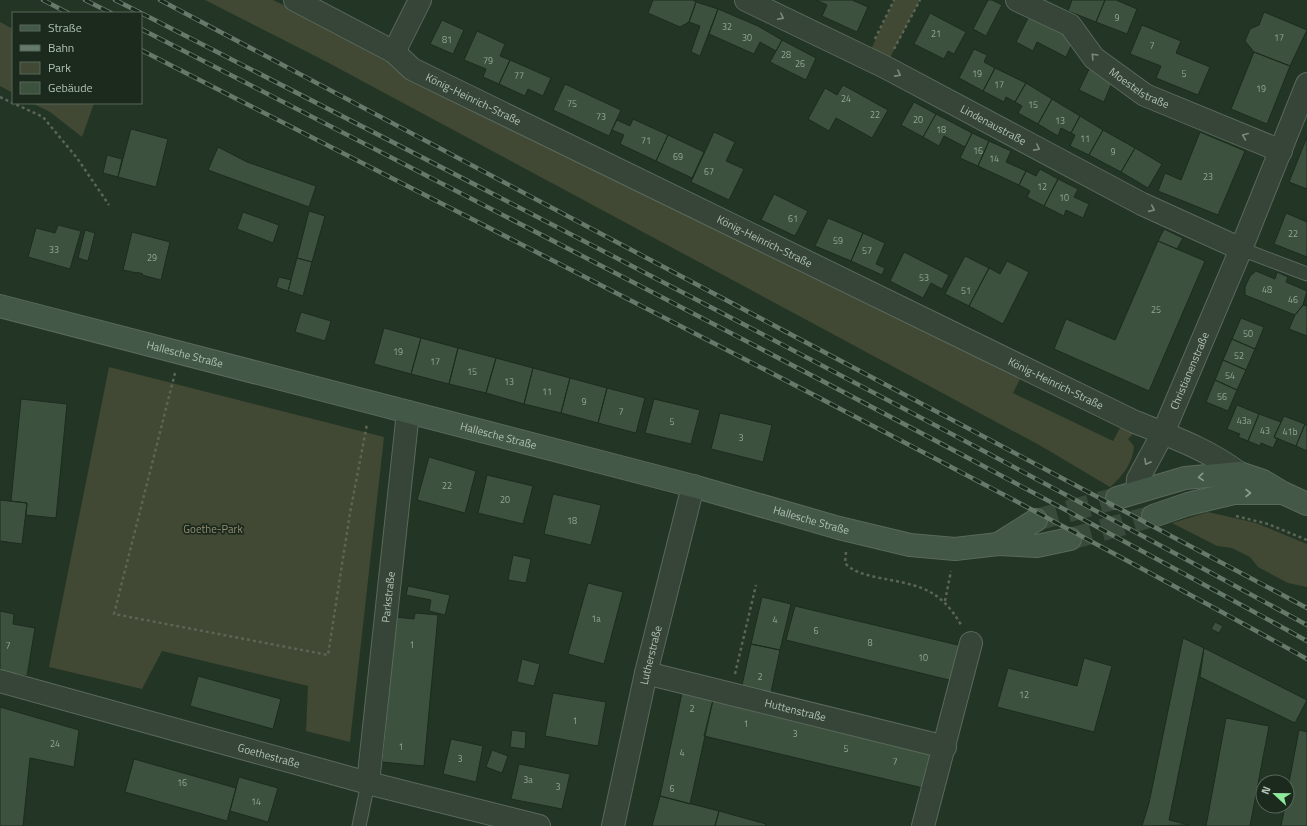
<svg xmlns="http://www.w3.org/2000/svg" width="1307" height="826" viewBox="0 0 1307 826" font-family="'Titillium Web',sans-serif">
  <rect width="100%" height="100%" fill="#233525"/>
  <path fill="#414834" d="M205,0H273L369,46L413,77L1020,379L1013,393L1113,441L1120,428L1133,434L1128,439L1134,446C1133,463 1122,477 1110,487L1041,446L325,61Z
    M894,0H920L885,67L867,58Z
    M0,22L13,29V93L0,86Z
    M32,103H94L82,137L50,112Z
    M109,367L384,437L350,742L306,731L308,686L162,651L142,689L49,667Z
    M1208,512L1256,523L1307,544V587L1288,583L1258,567L1250,557L1232,548L1217,546L1172,523Z"/>
  <path fill="#3c523f" stroke="#1d2c1f" d="M653,0H693L696,2L689,22L680,27L648,13Z
    M816,0H852L868,7L857,32L822,16L827,5Z
    M988,0H992L1002,5L986,36L973,29Z
    M1072,0H1105L1096,22L1068,11Z
    M1105,0H1116L1137,9L1127,34L1096,22Z
    M696,2L718,9L700,56L691,52L700,26L689,22Z
    M718,9L758,26L782,40L776,51L760,42L754,54L709,34Z
    M1264,12L1307,30L1290,66L1254,52L1245,41L1250,29L1259,25Z
    M930,13L966,32L954,54L948,51L944,59L914,44Z
    M1029,16L1074,40L1066,57L1037,42L1033,51L1016,42Z
    M442,20L464,30L453,54L430,44Z
    M1142,25L1181,41L1176,53L1210,67L1198,95L1156,78L1161,66L1130,54Z
    M477,31L505,44L500,56L510,60L499,84L483,77L486,69L464,60Z
    M782,40L816,58L806,80L770,62Z
    M974,49L987,55L984,62L995,68L983,91L959,78Z
    M1254,52L1290,66L1267,124L1231,109Z
    M510,60L551,78L543,96L528,89L525,96L499,84Z
    M995,68L1026,83L1015,102L1006,97L1004,102L983,91Z
    M1089,69L1113,80L1104,102L1079,90Z
    M1026,83L1052,99L1038,124L1018,113L1022,106L1015,102Z
    M565,84L621,110L609,136L553,110Z
    M843,85L888,110L872,138L836,118L829,131L808,119L825,88L837,95Z
    M1052,99L1080,116L1071,133L1061,128L1058,136L1038,124Z
    M914,102L936,114L923,137L901,125Z
    M936,114L972,133L965,147L944,136L939,146L923,137Z
    M1080,116L1103,130L1089,155L1070,146L1075,135L1071,133Z
    M633,119L668,135L656,161L620,144L624,135L612,130L617,120L630,126Z
    M131,129L168,139L156,187L118,177Z
    M1103,130L1135,148L1121,172L1089,155Z
    M714,132L735,142L726,161L744,169L729,200L691,182Z
    M1200,132L1245,151L1218,215L1158,191L1165,173L1181,180Z
    M972,133L989,141L978,166L960,158Z
    M668,135L704,152L692,178L656,161Z
    M1307,137V189L1289,182Z
    M989,141L1011,151L1006,162L1026,171L1019,185L978,166Z
    M218,147L247,162L316,186L309,207L208,170Z
    M1135,148L1162,164L1148,188L1121,172Z
    M107,155L122,159L118,177L103,173Z
    M1040,169L1058,179L1044,206L1027,197L1030,191L1019,185L1026,171L1036,176Z
    M1058,179L1078,189L1074,197L1089,204L1083,218L1066,210L1064,216L1044,206Z
    M774,194L808,211L795,236L761,220Z
    M309,211L325,216L312,262L297,258Z
    M243,212L279,225L273,243L237,229Z
    M1286,213L1307,222V257L1274,244Z
    M828,218L863,233L851,261L815,246Z
    M58,225L81,231L70,269L28,257L36,228L55,233Z
    M1164,229L1183,238L1177,249L1158,241Z
    M85,230L95,233L88,261L78,258Z
    M132,232L170,242L161,280L142,275L143,274L137,272V273L123,270Z
    M863,233L885,243L876,264L885,268L882,275L851,261Z
    M1158,241L1205,261L1149,391L1054,349L1066,319L1115,340Z
    M904,252L949,275L942,289L931,283L923,298L890,281Z
    M965,256L989,268L969,306L945,294Z
    M297,258L312,262L303,296L288,291Z
    M1007,261L1029,272L1003,324L969,306L989,268L1000,274Z
    M1256,271L1275,279L1277,272L1288,277L1286,282L1307,291L1303,305L1295,315L1245,295V287L1250,276Z
    M279,277L291,280L288,291L276,287Z
    M1303,305L1307,306V336L1289,329L1295,315Z
    M301,312L331,321L325,341L295,332Z
    M1241,318L1264,327L1255,349L1232,339Z
    M384,328L421,338L411,374L374,364Z
    M421,338L458,348L449,384L411,374Z
    M1232,339L1255,349L1246,370L1223,360Z
    M458,348L496,358L486,393L449,384Z
    M496,358L533,368L524,404L486,393Z
    M1223,360L1246,370L1237,390L1215,380Z
    M533,368L570,378L561,413L524,404Z
    M570,378L607,388L598,423L561,413Z
    M1215,380L1237,390L1228,411L1206,402Z
    M607,388L645,398L636,433L598,423Z
    M21,399L67,404L56,518L26,515L27,503L11,501Z
    M654,399L700,410L691,444L645,433Z
    M1237,405L1259,414L1248,441L1238,437L1240,434L1227,429Z
    M720,413L772,425L763,462L711,449Z
    M1259,414L1281,422L1274,437L1277,439L1273,448L1261,443L1260,446L1248,441Z
    M1284,416L1305,424L1296,446L1274,437Z
    M1305,424L1307,425V451L1296,446Z
    M429,457L476,471L465,513L417,500Z
    M487,475L533,486L523,524L478,513Z
    M553,494L601,505L591,545L544,534Z
    M0,500L27,503L22,544L0,541Z
    M513,555L531,559L526,583L508,580Z
    M588,583L623,592L604,664L568,654Z
    M408,586L450,595L445,615L429,611L431,600L406,595Z
    M762,597L791,604L780,650L751,644Z
    M795,606L962,646L953,681L786,640Z
    M0,611L14,614L13,624L35,628L27,676L0,671Z
    M415,613L438,615L424,766L382,762L396,617L414,619Z
    M1215,622L1223,626L1219,633L1211,629Z
    M1183,638L1204,648L1169,820L1189,825L1142,826L1149,803Z
    M751,644L780,650L770,697L741,690Z
    M1204,648L1307,700L1295,723L1200,677Z
    M1084,658L1112,666L1094,732L997,707L1008,668L1077,686Z
    M522,659L540,664L534,686L517,682Z
    M198,676L281,699L273,729L190,706Z
    M553,693L606,702L598,746L545,736Z
    M682,693L713,700L690,804L660,796Z
    M713,700L932,753L923,788L704,736Z
    M0,707L79,730L74,767L30,758L23,826H0Z
    M1226,718L1269,726L1250,826H1206Z
    M512,730L526,732L525,749L510,747Z
    M1299,730L1307,732V826H1281L1285,806H1287V793Z
    M451,739L483,746L476,782L443,774Z
    M492,750L508,756L502,773L486,767Z
    M134,759L236,788L227,821L125,792Z
    M519,764L570,774L562,809L511,799Z
    M239,777L278,788L268,822L230,811Z
    M660,796L719,811L715,826H652Z
    M719,811L766,824L765,826H715Z"/>
  <g fill="none" stroke-linecap="round" stroke-linejoin="round">
    <path stroke="#384a3a" stroke-width="22" stroke-dasharray="22 11" stroke-linecap="butt" d="M1036,520L1117,498
      M1070,539L1153,516"/>
    <defs>
      <path id="service" d="M1241,249L1307,274
        M359,826L368,783"/>
      <g id="minor">
        <path id="s1" d="M295,0L394,52L412,69L1135,422C1173,437 1207,449 1239,473"/>
        <path id="s2" d="M746,0L885,67L1142,204L1241,249"/>
        <path id="s3" d="M1017,0L1070,25L1094,58L1145,95L1281,151"/>
        <path d="M394,52L420,0"/>
        <path id="s4" d="M1137,492L1138,479L1163,433L1241,249L1307,84"/>
        <path id="s5" d="M646,673L945,747"/>
        <path id="s6" d="M0,681L368,783L539,826"/>
        <path id="s7" d="M368,783L408,412"/>
        <path id="s8" d="M613,826L646,673L693,486"/>
        <path d="M923,826L971,643"/>
      </g>
      <g id="secondary">
        <path id="s9" d="M0,306L693,486L839,528L910,545L955,549L998,544L1037,546L1070,539"/>
        <path d="M1117,498L1185,478L1239,473L1263,481L1283,493L1307,504"/>
        <path d="M1153,516L1188,504L1234,493H1282"/>
        <path d="M998,544L1036,520"/>
      </g>
    </defs>
    <use href="#service" stroke="#59695b" stroke-width="15"/>
    <use href="#minor" stroke="#59695b" stroke-width="24"/>
    <use href="#secondary" stroke="#59695b" stroke-width="24"/>
    <path stroke="#5a6555" stroke-width="2.5" stroke-dasharray="3 3" stroke-linecap="butt" d="M875,39L894,0
      M894,49L920,0
      M0,97L43,117L77,158L109,205
      M175,373L114,614L328,655L350,513L367,424
      M1236,516L1268,524L1307,540
      M846,552L845,563C853,572 864,574 875,577C915,585 939,586 961,625
      M945,601L951,571
      M735,674L756,585"/>
    <use href="#service" stroke="#364538" stroke-width="13"/>
    <use href="#minor" stroke="#364538" stroke-width="22"/>
    <use href="#secondary" stroke="#445847" stroke-width="22"/>
    <defs>
      <path id="rail" d="M43,0L68,13
        M85,0L111,13
        M115,0L141,13
        M160,0L1307,608
        M141,13C532,213 922,415 1307,625
        M141,29C531,229 922,429 1307,641
        M141,50C531,250 923,446 1307,659"/>
    </defs>
    <use href="#rail" stroke="#667a69" stroke-width="4.5"/>
    <use href="#rail" stroke="#1b2a1d" stroke-width="3" stroke-dasharray="9" stroke-linecap="butt"/>
  </g>
  <defs><path id="oneway-chevron" d="M-2-3.5L2.5 0L-2 3.5" fill="none" stroke-width="1.6" stroke-linecap="round" stroke-linejoin="round"/></defs>
  <g stroke="#798a7c">
    <use href="#oneway-chevron" transform="translate(781 17) rotate(26)"/>
    <use href="#oneway-chevron" transform="translate(1094 56) rotate(-134)"/>
    <use href="#oneway-chevron" transform="translate(898 74) rotate(28)"/>
    <use href="#oneway-chevron" transform="translate(1245 136) rotate(-157)"/>
    <use href="#oneway-chevron" transform="translate(1037 148) rotate(28)"/>
    <use href="#oneway-chevron" transform="translate(1152 209) rotate(24)"/>
    <use href="#oneway-chevron" transform="translate(1147 462) rotate(119)"/>
  </g>
  <g stroke="#8a9d8d">
    <use href="#oneway-chevron" transform="translate(1201 477) rotate(175)"/>
    <use href="#oneway-chevron" transform="translate(1248 493)"/>
  </g>
  <g text-anchor="middle" dominant-baseline="central" stroke-width="3.5" stroke-linejoin="round" paint-order="stroke">
    <g font-size="9" fill="#93a696">
      <text x="1117" y="17">9</text>
      <text x="727" y="26">32</text>
      <text x="936" y="33">21</text>
      <text x="747" y="37">30</text>
      <text x="1279" y="37">17</text>
      <text x="447" y="39">81</text>
      <text x="1152" y="45">7</text>
      <text x="786" y="54">28</text>
      <text x="488" y="60">79</text>
      <text x="800" y="63">26</text>
      <text x="977" y="73">19</text>
      <text x="1184" y="73">5</text>
      <text x="519" y="75">77</text>
      <text x="999" y="84">17</text>
      <text x="1261" y="88">19</text>
      <text x="846" y="98">24</text>
      <text x="572" y="103">75</text>
      <text x="1033" y="104">15</text>
      <text x="875" y="114">22</text>
      <text x="601" y="116">73</text>
      <text x="918" y="119">20</text>
      <text x="1060" y="120">13</text>
      <text x="941" y="129">18</text>
      <text x="1085" y="138">11</text>
      <text x="646" y="140">71</text>
      <text x="978" y="150">16</text>
      <text x="1113" y="151">9</text>
      <text x="678" y="156">69</text>
      <text x="994" y="158">14</text>
      <text x="709" y="171">67</text>
      <text x="1208" y="176">23</text>
      <text x="1042" y="186">12</text>
      <text x="1064" y="197">10</text>
      <text x="793" y="218">61</text>
      <text x="1293" y="233">22</text>
      <text x="838" y="240">59</text>
      <text x="54" y="249">33</text>
      <text x="867" y="250">57</text>
      <text x="152" y="257">29</text>
      <text x="924" y="277">53</text>
      <text x="1267" y="289">48</text>
      <text x="966" y="290">51</text>
      <text x="1293" y="299">46</text>
      <text x="1156" y="309">25</text>
      <text x="1248" y="333">50</text>
      <text x="398" y="351">19</text>
      <text x="1239" y="355">52</text>
      <text x="435" y="361">17</text>
      <text x="472" y="371">15</text>
      <text x="1230" y="375">54</text>
      <text x="509" y="381">13</text>
      <text x="547" y="391">11</text>
      <text x="1222" y="396">56</text>
      <text x="584" y="401">9</text>
      <text x="621" y="411">7</text>
      <text x="1244" y="420">43a</text>
      <text x="672" y="421">5</text>
      <text x="1265" y="430">43</text>
      <text x="1290" y="431">41b</text>
      <text x="741" y="437">3</text>
      <text x="447" y="485">22</text>
      <text x="505" y="499">20</text>
      <text x="572" y="520">18</text>
      <text x="596" y="618">1a</text>
      <text x="775" y="619">4</text>
      <text x="816" y="630">6</text>
      <text x="870" y="642">8</text>
      <text x="412" y="644">1</text>
      <text x="8" y="645">7</text>
      <text x="923" y="657">10</text>
      <text x="760" y="676">2</text>
      <text x="1024" y="694">12</text>
      <text x="692" y="708">2</text>
      <text x="575" y="720">1</text>
      <text x="746" y="723">1</text>
      <text x="795" y="733">3</text>
      <text x="55" y="743">24</text>
      <text x="401" y="746">1</text>
      <text x="846" y="748">5</text>
      <text x="682" y="752">4</text>
      <text x="460" y="758">3</text>
      <text x="895" y="761">7</text>
      <text x="528" y="779">3a</text>
      <text x="182" y="782">16</text>
      <text x="558" y="786">3</text>
      <text x="672" y="788">6</text>
      <text x="256" y="801">14</text>
    </g>
    <g font-size="11" fill="#b0c2b3" stroke="#1b2a1d">
      <text stroke="none"><textPath href="#s3" startOffset="154">Moestelstraße</textPath></text>
      <text stroke="none"><textPath href="#s1" startOffset="205">König-Heinrich-Straße</textPath></text>
      <text stroke="none"><textPath href="#s2" startOffset="277">Lindenaustraße</textPath></text>
      <text stroke="none"><textPath href="#s1" startOffset="529">König-Heinrich-Straße</textPath></text>
      <text stroke="none"><textPath href="#s9" startOffset="191">Hallesche Straße</textPath></text>
      <text stroke="none"><textPath href="#s4" startOffset="133">Christianenstraße</textPath></text>
      <text stroke="none"><textPath href="#s1" startOffset="853">König-Heinrich-Straße</textPath></text>
      <text stroke="none"><textPath href="#s9" startOffset="515">Hallesche Straße</textPath></text>
      <text stroke="none"><textPath href="#s9" startOffset="839">Hallesche Straße</textPath></text>
      <text stroke="none"><textPath href="#s7" startOffset="187">Parkstraße</textPath></text>
      <text stroke="none"><textPath href="#s8" startOffset="175">Lutherstraße</textPath></text>
      <text stroke="none"><textPath href="#s5" startOffset="154">Huttenstraße</textPath></text>
      <text stroke="none"><textPath href="#s6" startOffset="279">Goethestraße</textPath></text>
    </g>
    <g font-size="11" fill="#958d72" stroke="#1b2a1d">
      <text x="213" y="529">Goethe-Park</text>
    </g>
  </g>
  <rect x="12" y="12" width="130" height="92" fill="#1b2a1d" stroke="#576759"/>
  <rect x="20" y="25" width="20" height="6" fill="#445847" stroke="#576759"/>
  <text x="48" y="32" font-size="12" fill="#b0c2b3">Straße</text>
  <rect x="20" y="45" width="20" height="6" fill="#667a69" stroke="#576759"/>
  <text x="48" y="52" font-size="12" fill="#b0c2b3">Bahn</text>
  <rect x="20" y="62" width="20" height="12" fill="#414834" stroke="#576759"/>
  <text x="48" y="72" font-size="12" fill="#b0c2b3">Park</text>
  <rect x="20" y="82" width="20" height="12" fill="#3c523f" stroke="#576759"/>
  <text x="48" y="92" font-size="12" fill="#b0c2b3">Gebäude</text>
  <g transform="translate(1275 794) rotate(292)"><circle r="19" fill="#1b2a1d" stroke="#576759"/>
  <path d="M0-3L7 15L0 10L-7 15Z" fill="#8eea9b"/>
  <text y="-6" font-size="11" font-weight="bold" text-anchor="middle" fill="#b0c2b3">N</text>
  </g>
</svg>
